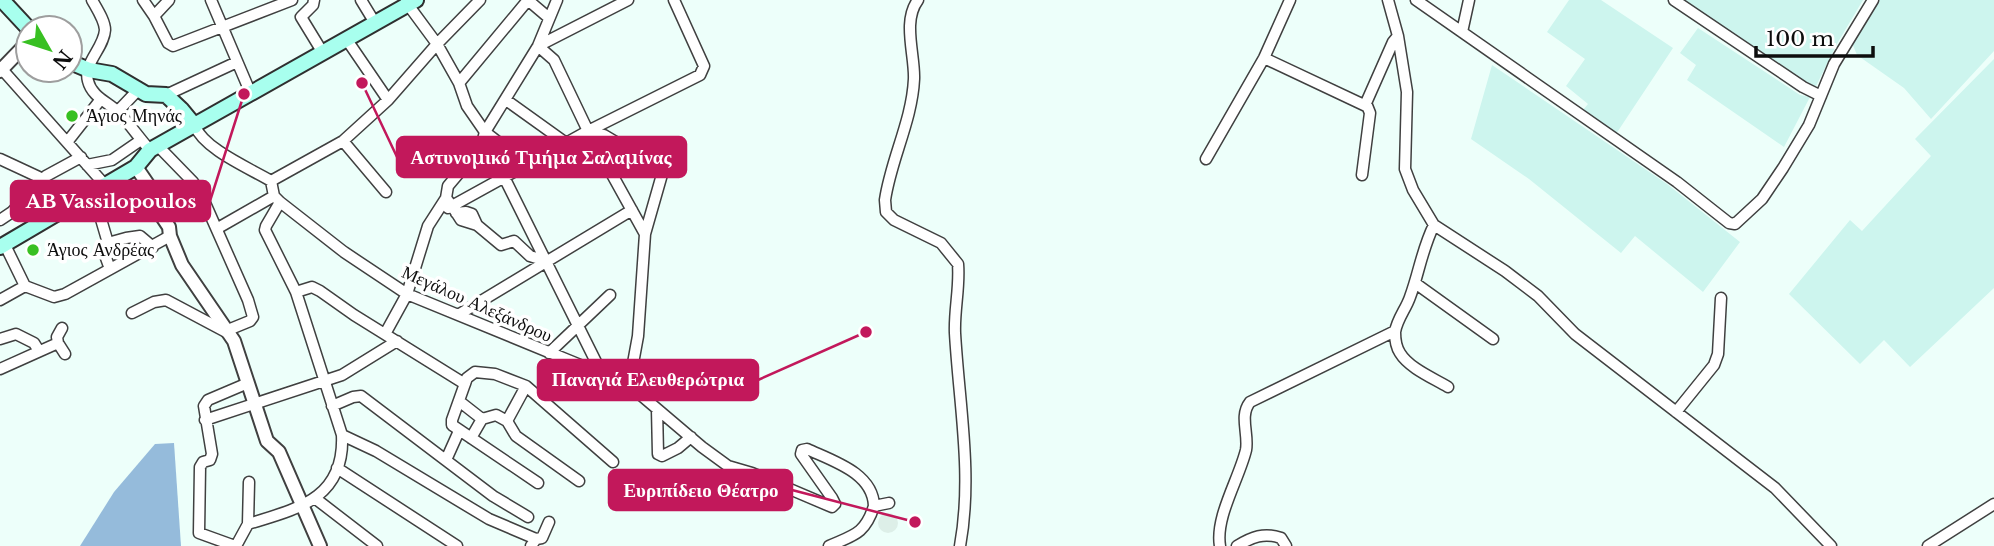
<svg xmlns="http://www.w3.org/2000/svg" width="1994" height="546" viewBox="0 0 1994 546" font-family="'Libre Baskerville',serif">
  <rect width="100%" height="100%" fill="#edfffa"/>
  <path fill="#cdf5ee" d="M1569,0H1601L1673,48L1616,134L1583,110L1588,104L1566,86L1585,59L1547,32Z
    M1684,0H1863L1838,42L1814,90Z
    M1877,0H1994V51L1931,119L1904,88L1857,55L1852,43Z
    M1698,28L1800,95L1810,97L1784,147L1687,80L1696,65L1680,53Z
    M1994,59V288L1910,367L1884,340L1860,364L1789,294L1850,220L1862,231L1931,156L1915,139Z
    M1492,65L1667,184L1740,242L1703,292L1635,236L1621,253L1529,179L1471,139Z"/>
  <path fill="#95bbdb" d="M174,443L181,546H80L114,492L155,444Z"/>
  <path fill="#ddefe8" d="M878 523a10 10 0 1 1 20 0a10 10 0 1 1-20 0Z"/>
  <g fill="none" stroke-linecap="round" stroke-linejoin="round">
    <defs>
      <path id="minor" d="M92,0C97,9 105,21 105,30C104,48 83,63 88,81C92,97 108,102 118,112C130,124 139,138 150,150
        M143,0L154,16
        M169,0L154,16L168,43L173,46L292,0
        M211,0L251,94
        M314,0L313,5L301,17L323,53
        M361,0L375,23
        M628,0L538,46L554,60L588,131L645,234L638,336L629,385
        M918,0C902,21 915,55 914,79C912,121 891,159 885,200L886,212L894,220L941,243L958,264C960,287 954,310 955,333C959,404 973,475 960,546
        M1388,0L1398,36L1407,92L1405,169L1413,190L1434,225L1505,271L1538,296L1575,334L1775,488L1831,546
        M1416,0L1677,182L1729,223L1735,224L1762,199L1783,168L1809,125L1834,64L1873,0
        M1674,0L1803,87L1821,96
        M529,1L549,18
        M406,2L437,44L459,83L467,106L485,132L528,165
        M1462,32L1469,0
        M347,40L388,100
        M1264,58L1366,106
        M0,67L105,185
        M459,83L528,0
        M166,95L237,62
        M506,100L566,143
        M118,111L138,90
        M195,126C204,149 249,168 271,181
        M588,131L604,135L663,170
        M68,141L101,99
        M343,141L386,192
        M158,146L193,182L201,194L248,300L253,317L250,321L228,330
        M0,159L43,179L60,212
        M1206,159L1264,58L1290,0
        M87,165L112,160L141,140
        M1362,175L1370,113L1366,103L1393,42L1398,36
        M504,177L601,372
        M271,181L274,196L280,202L344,252L407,294L629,385L702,447L728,466L752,473L832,507L835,504L832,498L801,454L802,450L807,449C833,461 873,473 874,506
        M271,181L343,141L388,100L437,44L480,0
        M93,192L108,243L106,258L110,269
        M446,198L448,186L481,147L485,132L538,46L557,0
        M448,208L452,206L461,220L477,225L501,245L514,241L530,256L546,261
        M456,213L466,212L472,214L477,225
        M0,220L12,212L46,176L81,157
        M1434,225C1422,249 1419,273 1410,297C1406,309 1397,319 1395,332C1395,338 1396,347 1400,353C1409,368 1433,378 1448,387
        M218,228L274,196
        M645,234L669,150
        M108,243L126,238L140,236L153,247
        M5,245L25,286
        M1415,283L1493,339
        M25,286L54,297L65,294L170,236
        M296,292L312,287L320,291L354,315L465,384
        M0,300L25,286
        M132,313L154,302L166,300L230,334
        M458,315L632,210
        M385,334L407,294L428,226L446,198L452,206L588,131L700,75L704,66L674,0
        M0,339L16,334L34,343L39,351
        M58,343L65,354
        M549,353L610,295
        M0,369L58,343L57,337L62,328
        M526,386L507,421L516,436L579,481
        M459,401L482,419
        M332,406L353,397L361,396L493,496L528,517
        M657,409L658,454L662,456L678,448L691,437
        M1676,412L1714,365L1718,354L1721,298
        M205,420L342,375L397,341
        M342,435L376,451L489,519L536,539
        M471,438L482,419L496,415L507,421
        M446,460L459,431
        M337,468L457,546
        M538,483L452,425V420L467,378L475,372L495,374L526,386L613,462
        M316,499L377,546
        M248,524L249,482
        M235,546L199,533L200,467L203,462L210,460L212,454L204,406L208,400L248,383
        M236,546L248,524C297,509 345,499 342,435L296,292L265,230L266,226L280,202
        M531,546L536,539L542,538L549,522
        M829,546C854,535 865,534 874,506L889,503
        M1220,546C1215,517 1239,479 1246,450C1249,434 1239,416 1250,402L1395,331
        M1237,546C1252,537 1264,532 1281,538L1286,546
        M1928,546L1994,504"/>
      <path id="tertiary" d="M0,71L28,42
        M136,167L149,186L151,200L169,227L170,236L182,265L234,341L267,441L279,452L320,546"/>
      <path id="secondary" d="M2,0L28,28
        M70,62L89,70L112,74L146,94L166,95L181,109L195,126
        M0,247L136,167L150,150L416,0"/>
    </defs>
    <use href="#minor" stroke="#404040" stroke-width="13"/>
    <use href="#tertiary" stroke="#404040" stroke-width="16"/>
    <use href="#secondary" stroke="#2f2f2f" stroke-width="18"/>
    <use href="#minor" stroke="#fff" stroke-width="10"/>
    <use href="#tertiary" stroke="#fff" stroke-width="12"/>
    <use href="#secondary" stroke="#a8ffee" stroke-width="14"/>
  </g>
  <g fill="#38c022" stroke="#fff" stroke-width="2.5">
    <circle cx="72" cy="116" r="7"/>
    <circle cx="33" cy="250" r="7"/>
  </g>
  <g text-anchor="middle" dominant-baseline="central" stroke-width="7" stroke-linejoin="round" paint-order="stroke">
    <g font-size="18" fill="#0d0d0d" stroke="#fff" text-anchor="start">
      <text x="86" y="116">Άγιος Μηνάς</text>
      <text x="47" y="250">Άγιος Ανδρέας</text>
    </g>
    <g font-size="18" fill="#0d0d0d" stroke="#fff">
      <text transform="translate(477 304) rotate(24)">Μεγάλου Αλεξάνδρου</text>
    </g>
  </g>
  <path fill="none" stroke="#c2185b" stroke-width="2.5" d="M362 83L397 157M244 94L210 201M866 332L758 380M915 522L792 490"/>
  <g fill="#c2185b" stroke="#fff" stroke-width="2.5">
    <circle cx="362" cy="83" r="7"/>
    <circle cx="244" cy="94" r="7"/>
    <circle cx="866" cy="332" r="7"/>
    <circle cx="915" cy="522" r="7"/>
  </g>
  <g fill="#c2185b" stroke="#c2185b" stroke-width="2.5">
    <rect x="397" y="137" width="289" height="40" rx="7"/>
    <rect x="11" y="181" width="199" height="40" rx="7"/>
    <rect x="538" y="360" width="220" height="40" rx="7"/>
    <rect x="609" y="470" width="183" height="40" rx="7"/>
  </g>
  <g font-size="19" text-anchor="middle" font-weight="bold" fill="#fff">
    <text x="541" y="164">Αστυνομικό Τμήμα Σαλαμίνας</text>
    <text x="111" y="208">AB Vassilopoulos</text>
    <text x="648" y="386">Παναγιά Ελευθερώτρια</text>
    <text x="701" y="497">Ευριπίδειο Θέατρο</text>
  </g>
  <g transform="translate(49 49) rotate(129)"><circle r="33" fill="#ffffff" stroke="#9e9e9e" stroke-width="2"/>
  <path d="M0-5L12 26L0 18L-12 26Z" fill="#38c022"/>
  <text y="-10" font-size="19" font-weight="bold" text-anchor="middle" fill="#0d0d0d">N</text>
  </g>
  <path d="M1756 46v10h117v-10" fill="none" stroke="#0d0d0d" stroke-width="3.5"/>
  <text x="1766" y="46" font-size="21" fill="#0d0d0d" stroke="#ffffff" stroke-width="5" paint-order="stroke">100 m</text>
</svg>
